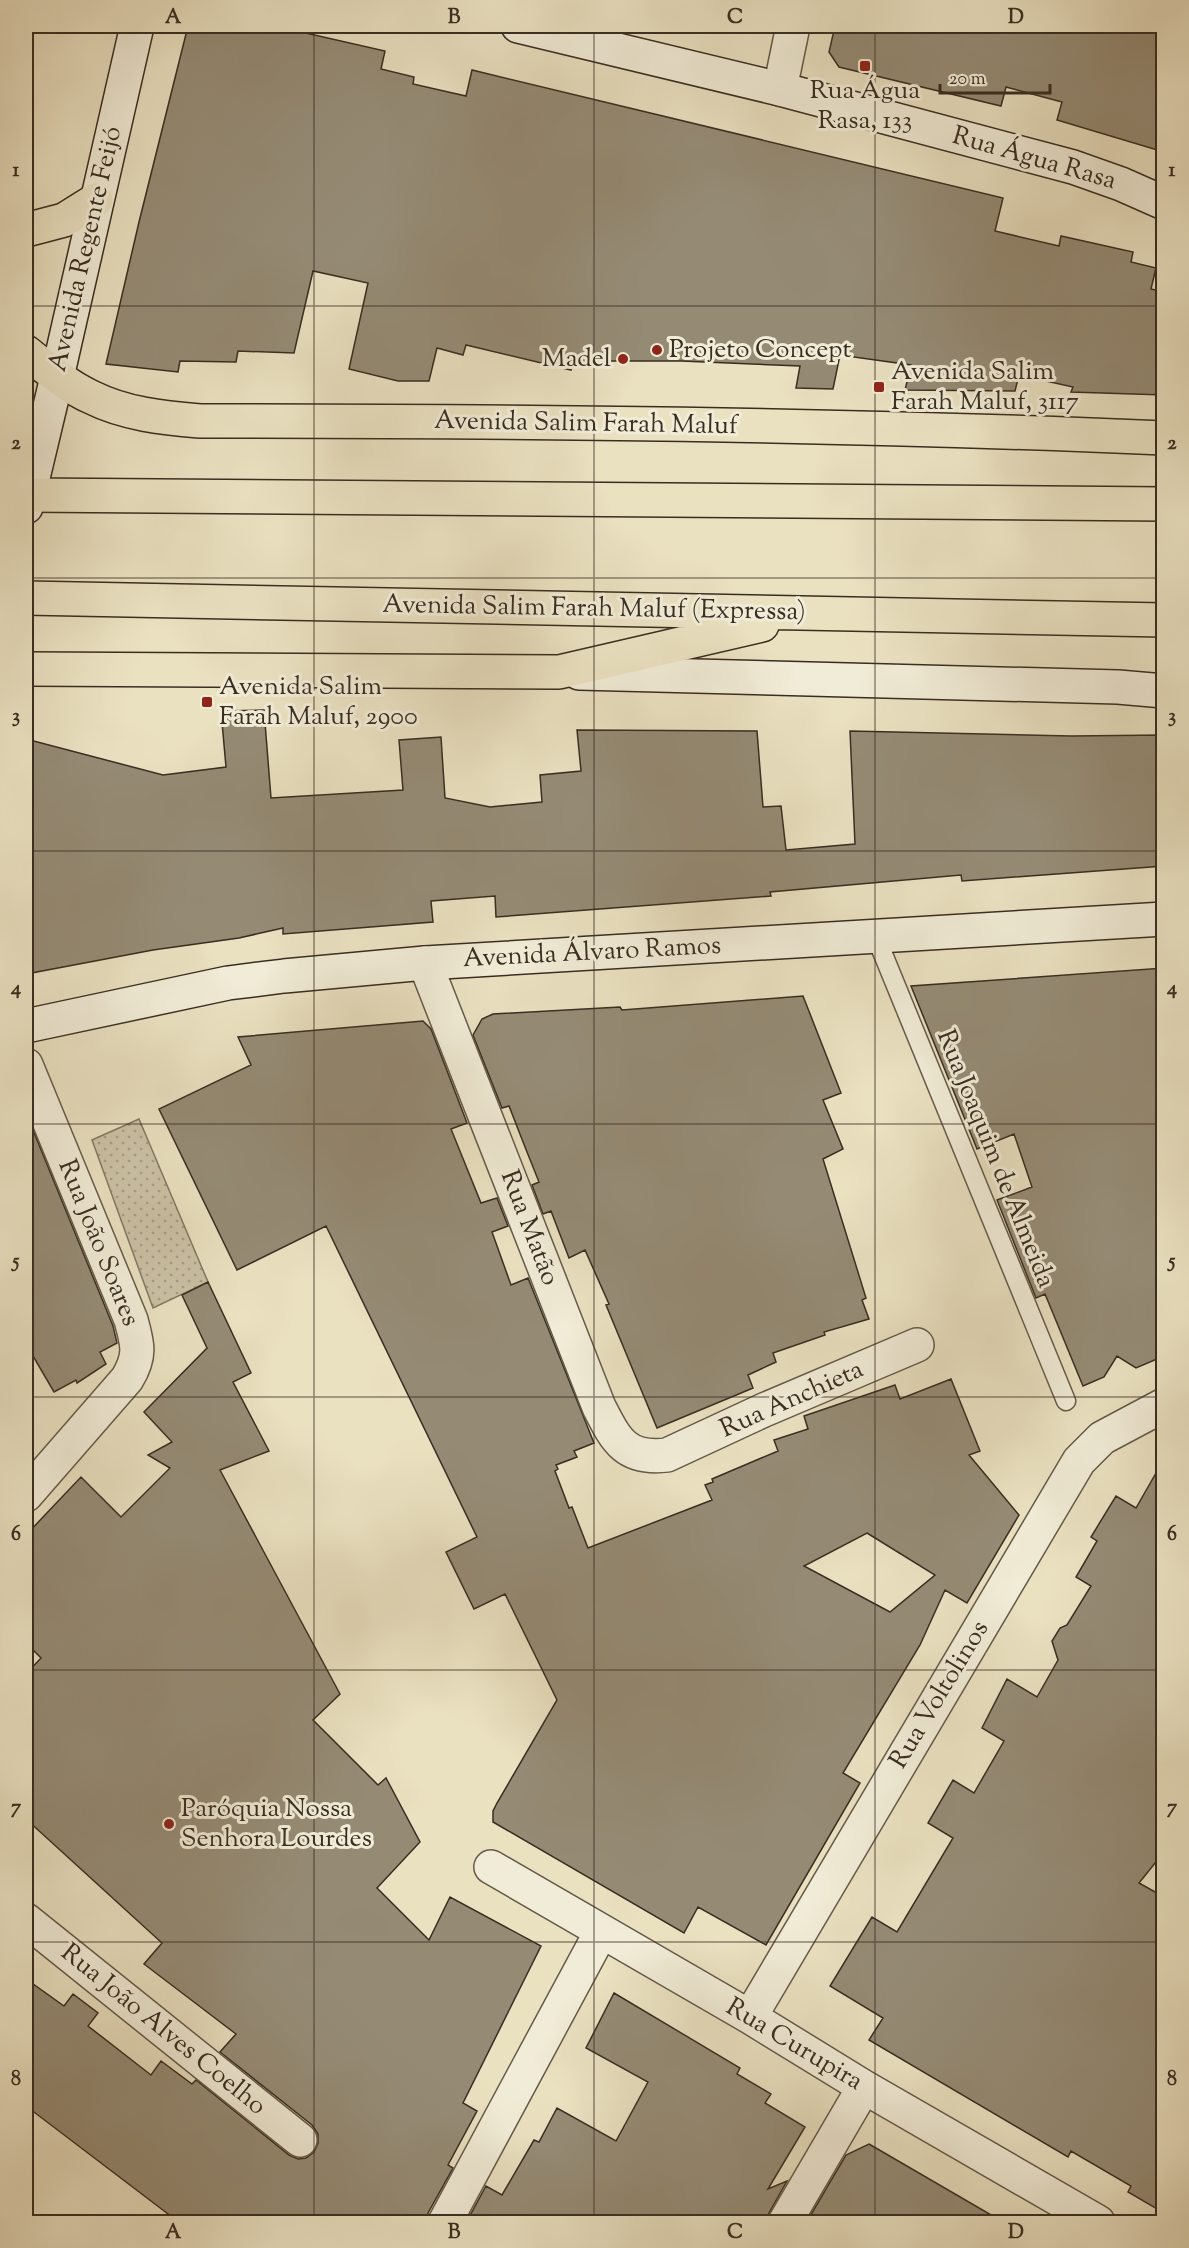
<svg xmlns="http://www.w3.org/2000/svg" width="1189" height="2248" viewBox="0 0 1189 2248" font-family="'Sorts Mill Goudy',serif">
  <defs>
    <pattern id="grass-dots" width="8" height="8" patternUnits="userSpaceOnUse" patternTransform="scale(1.5)"><rect width="8" height="8" fill="#ccc2a6"/><path d="M2 2h.1M6 6h.1" fill="none" stroke="#a79e87" stroke-width="1.8" stroke-linecap="round"/></pattern>
  </defs>
  <rect width="100%" height="100%" fill="#eae1c1"/>
  <filter id="stains"><feTurbulence type="fractalNoise" baseFrequency=".00333" numOctaves="4"/><feColorMatrix values="0 0 0 0 .2 0 0 0 0 .09 0 0 0 0 .02 0 0 0 .5 -.17"/></filter>
  <radialGradient id="worn" r=".72"><stop offset=".6" stop-color="#630" stop-opacity="0"/><stop offset="1" stop-color="#630" stop-opacity=".3"/></radialGradient>
  <path fill="url(#grass-dots)" stroke="#827864" stroke-width="1.5" d="M139,1119L208,1282L153,1308L92,1140Z"/>
  <path fill="#958b75" stroke="#392d22" stroke-width="1.5" fill-rule="evenodd" d="M188,26H275L385,51L381,69L414,77L413,84L466,96L472,70L1003,198L995,231L1059,246L1061,236L1133,252L1131,262L1156,268L1151,289L1164,292V395L1071,392L1073,387L1019,375L1015,391L905,390L911,365L840,355L833,389L796,388L800,366L681,361H573L571,370L466,345L463,355L437,348L429,381H398L349,369L368,283L313,271L294,353L238,351L236,362L180,361L178,372L106,364L139,222Z
    M835,26H1164V152L1057,120L1062,102L1006,87L1001,106L839,67L829,52Z
    M264,710L271,798L403,790L399,740L441,737L445,798L490,807L542,802L540,775L581,771L577,730L757,731L763,807L781,806L786,850L855,844L850,731L1071,736L1164,735V866L962,881L961,875L770,892L771,896L496,917L495,896L431,901L433,922L283,934V928L239,938L153,950L26,974V739L163,775L226,767L221,711Z
    M1164,968V1356L1136,1368L1117,1356L1104,1377L1083,1386L1045,1294L1036,1298L997,1200L1032,1187L1014,1134L977,1149L911,986Z
    M803,996L841,1093L823,1100L843,1149L823,1159L866,1298L862,1300L869,1319L824,1332L825,1335L773,1353L776,1362L748,1375L753,1388L657,1428L606,1305L609,1304L585,1250L569,1258L551,1211L543,1214L532,1185L539,1182L525,1147L509,1106L502,1108L473,1035L482,1019L493,1014L620,1007L622,1010Z
    M423,1021L431,1029L467,1123L451,1129L481,1203L497,1198L508,1226L492,1232L511,1285L528,1278L594,1443L574,1451L577,1457L556,1465L558,1469L555,1471L569,1508L572,1507L588,1548L712,1500L705,1485L713,1482L712,1479L778,1451L774,1440L808,1429L804,1416L895,1385L900,1399L951,1379L980,1451L969,1455L1019,1515L967,1603L945,1590L920,1645L843,1773L860,1783L766,1945L698,1907L684,1933L493,1822V1811L497,1803L557,1700L505,1594L474,1609L446,1552L477,1537L326,1226L237,1270L159,1109L251,1065L238,1037ZM867,1533L935,1575L890,1612L804,1566Z
    M26,1113L113,1326L117,1343L100,1352L106,1364L77,1383L76,1380L54,1392L26,1344Z
    M208,1282L251,1373L233,1382L269,1451L220,1470L340,1694L313,1720L378,1785L386,1778L420,1842L377,1888L429,1940L450,1897L541,1946L463,2103L477,2111L448,2165L453,2168L428,2213L426,2223H180L26,2106V1979L64,2006L73,1994L98,2013L88,2026L151,2075L161,2061L192,2084L196,2080L289,2155L298,2159L306,2158L314,2152L318,2143V2134L312,2125L220,2052L236,2034L144,1964L162,1943L26,1819V1674L41,1658L26,1643V1535L81,1477L121,1517L170,1468L148,1455L172,1442L144,1412L207,1348L182,1295Z
    M1164,1459V1852L1139,1883L1164,1897V2213L1128,2192L1131,2186L1071,2151L1068,2157L869,2040L883,2018L830,1986L872,1917L897,1932L953,1838L928,1823L953,1780L974,1793L1004,1741L982,1728L1007,1679L1037,1697L1058,1660L1052,1641L1060,1628L1067,1625L1091,1586L1076,1577L1097,1541L1091,1537L1116,1496L1136,1508Z
    M614,1993L740,2068L737,2074L771,2094L765,2103L805,2127L768,2189L787,2181L769,2213L766,2223H466L486,2186L502,2195L534,2140L539,2142L557,2108L616,2141L648,2082L586,2048Z
    M869,2144L1005,2223H806L846,2155Z"/>
  <g fill="none" stroke-linecap="round" stroke-linejoin="round">
    <defs>
      <path id="lane" d="M876,937L1066,1401"/>
      <path id="street" d="M780,89L793,26
        M425,963L599,1407C616,1440 625,1460 667,1455L764,1410L917,1345
        M26,1065L131,1320C138,1345 141,1356 127,1379L26,1495
        M491,1867L750,2017L864,2087L1098,2222
        M26,1920L300,2140
        M750,2017L1079,1461L1102,1438L1164,1405
        M445,2222L601,1932
        M785,2222L864,2087"/>
      <path id="secondary" d="M518,26L780,89L1073,167L1121,184L1164,203
        M26,507L57,377L137,26
        M579,673L1118,687L1164,691
        M26,1026L228,983L284,976L425,963L1164,919"/>
      <path id="highway" d="M26,230L64,220L96,200
        M26,352C46,368 67,386 91,397C125,414 163,418 200,421C521,421 843,424 1164,438
        M26,495L1164,504
        M26,598L1164,620
        M26,669L559,672L762,625"/>
    </defs>
    <use href="#lane" stroke="#655a4a" stroke-width="21"/>
    <use href="#street" stroke="#655a4a" stroke-width="36"/>
    <use href="#secondary" stroke="#392d22" stroke-width="36"/>
    <use href="#highway" stroke="#392d22" stroke-width="36"/>
    <use href="#lane" stroke="#f1ecd7" stroke-width="18"/>
    <use href="#street" stroke="#f1ecd7" stroke-width="33"/>
    <use href="#secondary" stroke="#f1ecd7" stroke-width="33"/>
    <use href="#highway" stroke="#eae1c1" stroke-width="33"/>
  </g>
  <path fill="none" stroke="#392d22" stroke-width="1.5" stroke-opacity="0.55" d="M314,26V2222M594,26V2222M875,26V2222M26,306H1164M26,578H1164M26,851H1164M26,1124H1164M26,1397H1164M26,1670H1164M26,1942H1164"/>
  <g fill="#8f2418" stroke="#f1ecd7" stroke-width="2">
    <rect x="859" y="60" width="12" height="12" rx="3"/>
    <circle cx="657" cy="350" r="6"/>
    <circle cx="623" cy="359" r="6"/>
    <rect x="873" y="381" width="12" height="12" rx="3"/>
    <rect x="201" y="696" width="12" height="12" rx="3"/>
    <circle cx="169" cy="1824" r="6"/>
  </g>
  <g text-anchor="middle" dominant-baseline="central" stroke-width="6" stroke-linejoin="round" paint-order="stroke">
    <g font-size="26" fill="#392d22" stroke="#f1ecd7" text-anchor="start">
      <text x="865" y="91" text-anchor="middle">Rua Água<tspan x="865" dy="30">Rasa, 133</tspan></text>
      <text x="669" y="350">Projeto Concept</text>
      <text x="611" y="359" text-anchor="end">Madel</text>
      <text x="891" y="372">Avenida Salim<tspan x="891" dy="30">Farah Maluf, 3117</tspan></text>
      <text x="219" y="687">Avenida Salim<tspan x="219" dy="30">Farah Maluf, 2900</tspan></text>
      <text x="181" y="1809">Paróquia Nossa<tspan x="181" dy="30">Senhora Lourdes</tspan></text>
    </g>
    <g font-size="26" fill="#392d22" stroke="#f1ecd7">
      <text transform="translate(1034 159) rotate(16)">Rua Água Rasa</text>
      <text transform="translate(86 249) rotate(-77)">Avenida Regente Feijó</text>
      <text transform="translate(586 424) rotate(1)">Avenida Salim Farah Maluf</text>
      <text transform="translate(594 609) rotate(1)">Avenida Salim Farah Maluf (Expressa)</text>
      <text transform="translate(592 953) rotate(-3)">Avenida Álvaro Ramos</text>
      <text transform="translate(995 1159) rotate(68)">Rua Joaquim de Almeida</text>
      <text transform="translate(529 1228) rotate(69)">Rua Matão</text>
      <text transform="translate(98 1243) rotate(68)">Rua João Soares</text>
      <text transform="translate(792 1400) rotate(-24)">Rua Anchieta</text>
      <text transform="translate(940 1695) rotate(-59)">Rua Voltolinos</text>
      <text transform="translate(163 2030) rotate(39)">Rua João Alves Coelho</text>
      <text transform="translate(794 2045) rotate(31)">Rua Curupira</text>
    </g>
  </g>
  <rect width="1189" height="2248" fill="none" stroke="#eae1c1" stroke-width="66"/>
  <path d="M940 84v9h110v-9" fill="none" stroke="#392d22" stroke-width="3"/>
  <text x="949" y="84" font-size="18" fill="#392d22" stroke="#f1ecd7" stroke-width="4.5" paint-order="stroke">20 m</text>
  <rect x="33" y="33" width="1123" height="2182" fill="none" stroke="#392d22" stroke-width="2"/>
  <g font-size="20" text-anchor="middle" font-weight="bold" fill="#392d22">
    <text x="173" y="23">A</text>
    <text x="454" y="23">B</text>
    <text x="735" y="23">C</text>
    <text x="1016" y="23">D</text>
    <text x="16" y="176">1</text>
    <text x="1172" y="176">1</text>
    <text x="16" y="449">2</text>
    <text x="1172" y="449">2</text>
    <text x="16" y="722">3</text>
    <text x="1172" y="722">3</text>
    <text x="16" y="994">4</text>
    <text x="1172" y="994">4</text>
    <text x="16" y="1267">5</text>
    <text x="1172" y="1267">5</text>
    <text x="16" y="1540">6</text>
    <text x="1172" y="1540">6</text>
    <text x="16" y="1813">7</text>
    <text x="1172" y="1813">7</text>
    <text x="16" y="2085">8</text>
    <text x="1172" y="2085">8</text>
    <text x="173" y="2238">A</text>
    <text x="454" y="2238">B</text>
    <text x="735" y="2238">C</text>
    <text x="1016" y="2238">D</text>
  </g>
  <rect width="100%" height="100%" filter="url(#stains)"/>
  <rect width="100%" height="100%" fill="url(#worn)"/>
</svg>
